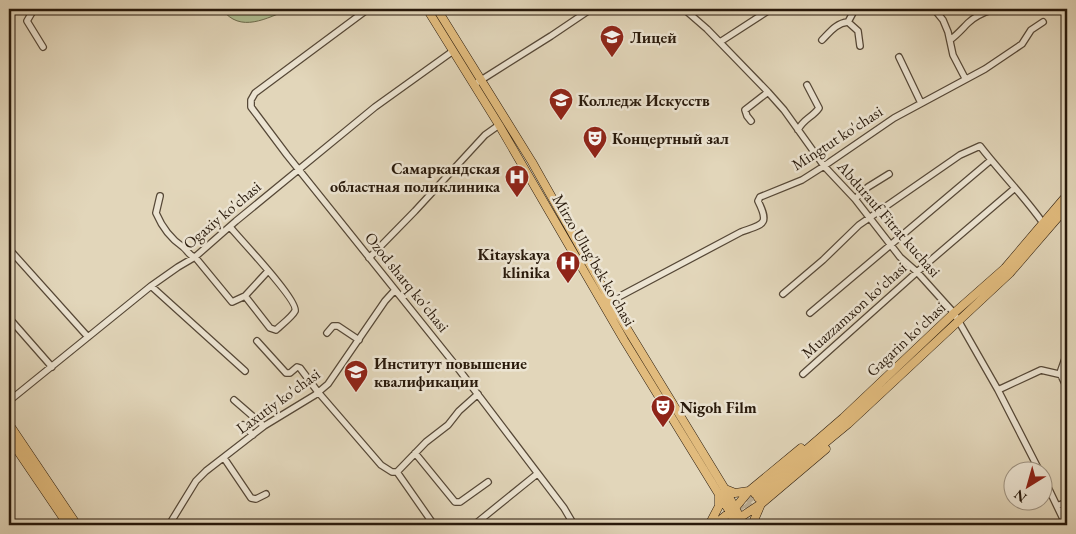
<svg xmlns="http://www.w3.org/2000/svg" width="1076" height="534" viewBox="0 0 1076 534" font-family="'EB Garamond',serif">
  <rect width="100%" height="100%" fill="#e2d6ba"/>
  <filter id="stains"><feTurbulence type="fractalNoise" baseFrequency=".004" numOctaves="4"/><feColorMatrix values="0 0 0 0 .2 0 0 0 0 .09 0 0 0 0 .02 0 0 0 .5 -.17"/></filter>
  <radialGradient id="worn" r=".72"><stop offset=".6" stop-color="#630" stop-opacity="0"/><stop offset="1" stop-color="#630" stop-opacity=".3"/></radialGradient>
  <path fill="#afbe92" stroke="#6c6c4e" d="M222,9H290C267,18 240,34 222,9Z"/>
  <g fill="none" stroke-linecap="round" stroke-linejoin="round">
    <path stroke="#bdb097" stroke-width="8" stroke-dasharray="8 4" stroke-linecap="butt" d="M737,509L755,494
      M728,525L758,498"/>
    <defs>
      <path id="minor" d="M34,9L27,21L43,47
        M368,9L255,93L251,100V107L287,155L457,367L564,508L574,525
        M684,9L707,29L768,92L784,110L824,166L855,199L900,257L917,272L954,313L998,390L1040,472
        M934,9L943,20L948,32L953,55L965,78
        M848,22L858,31L860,46
        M822,40C830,32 836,23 848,22L855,9
        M950,40C957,35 962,29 968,23C975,16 985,12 994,9
        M720,42L771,9
        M899,57L921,103
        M478,82L551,36L591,9
        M751,121L747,116L745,110L768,92
        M798,130C803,119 813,117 819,108L807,85
        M160,196L156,213C162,227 171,239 183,247C188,251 189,256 195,257L232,302L245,296
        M855,199L868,187L889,174
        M230,227C239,238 299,301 295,311C292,317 281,325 276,330L270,328L245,296L268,271
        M9,249L88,337
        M369,258L415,211L485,135L499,125
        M151,286L245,371
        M783,294L823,260L859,225L960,155L980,146C1000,172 1024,196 1043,223
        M611,301L741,232C763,224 770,225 758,201L760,197L802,180L824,166L894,118L985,69L1022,44L1031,30L1043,22
        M810,313L991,160
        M9,318L52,367
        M327,333L333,326H338L359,340
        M257,341L286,373H290L297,367L300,368L318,392L381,465L392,472H397L426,442L448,425L459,411L478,394
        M1060,373L1067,353
        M1060,373L1067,388
        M803,374L917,272L1015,188
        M998,390L1041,370L1067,376
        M234,400L264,426
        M9,401L151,286L178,267L195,257L236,221L375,107L453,51
        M243,425L253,435
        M415,453L455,502H460L488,482
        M224,458L251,498L256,499L266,494
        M397,472L434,525
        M1044,479L1066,525
        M1057,506L1067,502
        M368,524L370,525
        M169,525L196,481L206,471L264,426L315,395L328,384L385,301L395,290
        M474,525L537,474"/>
      <path id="major" d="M427,9L499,125L624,340L728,509L736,525
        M437,9L532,162L615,309L725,489L744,525
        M9,424L77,525
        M9,438L68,525
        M725,489L735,493L749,491L801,448
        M755,494L843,418L954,313L1005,268L1067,195
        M758,498L848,424L1010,273L1067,207
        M738,519L759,505
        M709,525L719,506V496
        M714,525L735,508L749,491
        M752,525L761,504L826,449"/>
    </defs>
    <use href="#minor" stroke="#564837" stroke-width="8"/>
    <use href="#major" stroke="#28190b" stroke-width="9"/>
    <use href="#minor" stroke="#ece4d2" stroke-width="5.5"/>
    <use href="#major" stroke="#e1bb7d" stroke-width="8"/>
  </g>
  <defs>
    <symbol id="university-pin" viewBox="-11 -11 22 30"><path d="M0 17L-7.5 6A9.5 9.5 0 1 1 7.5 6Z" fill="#8f2418" stroke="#ece4d2"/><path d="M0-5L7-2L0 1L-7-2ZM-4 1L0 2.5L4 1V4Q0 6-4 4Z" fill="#fff"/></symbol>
    <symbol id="theatre-pin" viewBox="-11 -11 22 30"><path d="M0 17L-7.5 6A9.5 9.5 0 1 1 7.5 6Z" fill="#8f2418" stroke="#ece4d2"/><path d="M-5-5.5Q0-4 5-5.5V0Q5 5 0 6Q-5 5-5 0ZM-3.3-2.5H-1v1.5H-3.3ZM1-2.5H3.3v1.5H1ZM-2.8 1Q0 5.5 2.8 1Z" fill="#fff"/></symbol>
    <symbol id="hospital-pin" viewBox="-11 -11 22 30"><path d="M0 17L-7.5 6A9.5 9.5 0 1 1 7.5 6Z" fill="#8f2418" stroke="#ece4d2"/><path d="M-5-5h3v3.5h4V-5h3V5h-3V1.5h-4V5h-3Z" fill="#fff"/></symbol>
  </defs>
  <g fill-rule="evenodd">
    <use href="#university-pin" x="598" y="23" width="28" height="38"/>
    <use href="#university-pin" x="547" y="86" width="28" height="38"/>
    <use href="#theatre-pin" x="581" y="124" width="28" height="38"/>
    <use href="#hospital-pin" x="503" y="163" width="28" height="38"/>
    <use href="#hospital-pin" x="554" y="249" width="28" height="38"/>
    <use href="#university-pin" x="342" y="358" width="28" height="38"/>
    <use href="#theatre-pin" x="649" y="393" width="28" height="38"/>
  </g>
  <g text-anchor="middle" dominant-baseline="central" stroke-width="5" stroke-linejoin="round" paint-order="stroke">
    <g font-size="16" font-weight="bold" fill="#28190b" stroke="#ece4d2" text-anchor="start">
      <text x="630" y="37">Лицей</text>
      <text x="578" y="100">Колледж Искусств</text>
      <text x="612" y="138">Концертный зал</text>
      <text x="500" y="168" text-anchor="end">Самаркандская<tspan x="500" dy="18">областная поликлиника</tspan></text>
      <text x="550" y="254" text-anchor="end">Kitayskaya<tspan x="550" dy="18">klinika</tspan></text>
      <text x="374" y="363">Институт повышение<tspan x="374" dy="18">квалификации</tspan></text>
      <text x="680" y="407">Nigoh Film</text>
    </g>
    <g font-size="16" fill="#28190b" stroke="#ece4d2">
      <text transform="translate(837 138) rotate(-33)">Mingtut ko'chasi</text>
      <text transform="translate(222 215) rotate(-40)">Ogaxiy ko'chasi</text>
      <text transform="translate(889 219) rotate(49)">Abdurauf Fitrat kuchasi</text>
      <text transform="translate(594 260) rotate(60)">Mirzo Ulug'bek ko'chasi</text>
      <text transform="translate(407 282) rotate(51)">Ozod sharq ko'chasi</text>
      <text transform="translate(854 310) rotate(-42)">Muazzamxon ko'chasi</text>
      <text transform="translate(906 339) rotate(-43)">Gagarin ko'chasi</text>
      <text transform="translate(278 401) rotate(-36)">Laxutiy ko'chasi</text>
    </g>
  </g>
  <rect width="1076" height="534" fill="none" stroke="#e2d6ba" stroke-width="30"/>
  <rect x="10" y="10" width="1056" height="514" fill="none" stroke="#28190b" stroke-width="2.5"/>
  <rect x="15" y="15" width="1046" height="504" fill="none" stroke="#28190b"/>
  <g transform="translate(1028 486) rotate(217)"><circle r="24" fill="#ece4d2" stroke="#9e9382"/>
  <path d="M0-4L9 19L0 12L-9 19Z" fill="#8f2418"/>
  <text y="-8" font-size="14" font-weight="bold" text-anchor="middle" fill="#28190b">N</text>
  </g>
  <rect width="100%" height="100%" filter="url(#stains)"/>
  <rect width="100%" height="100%" fill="url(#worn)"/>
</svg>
